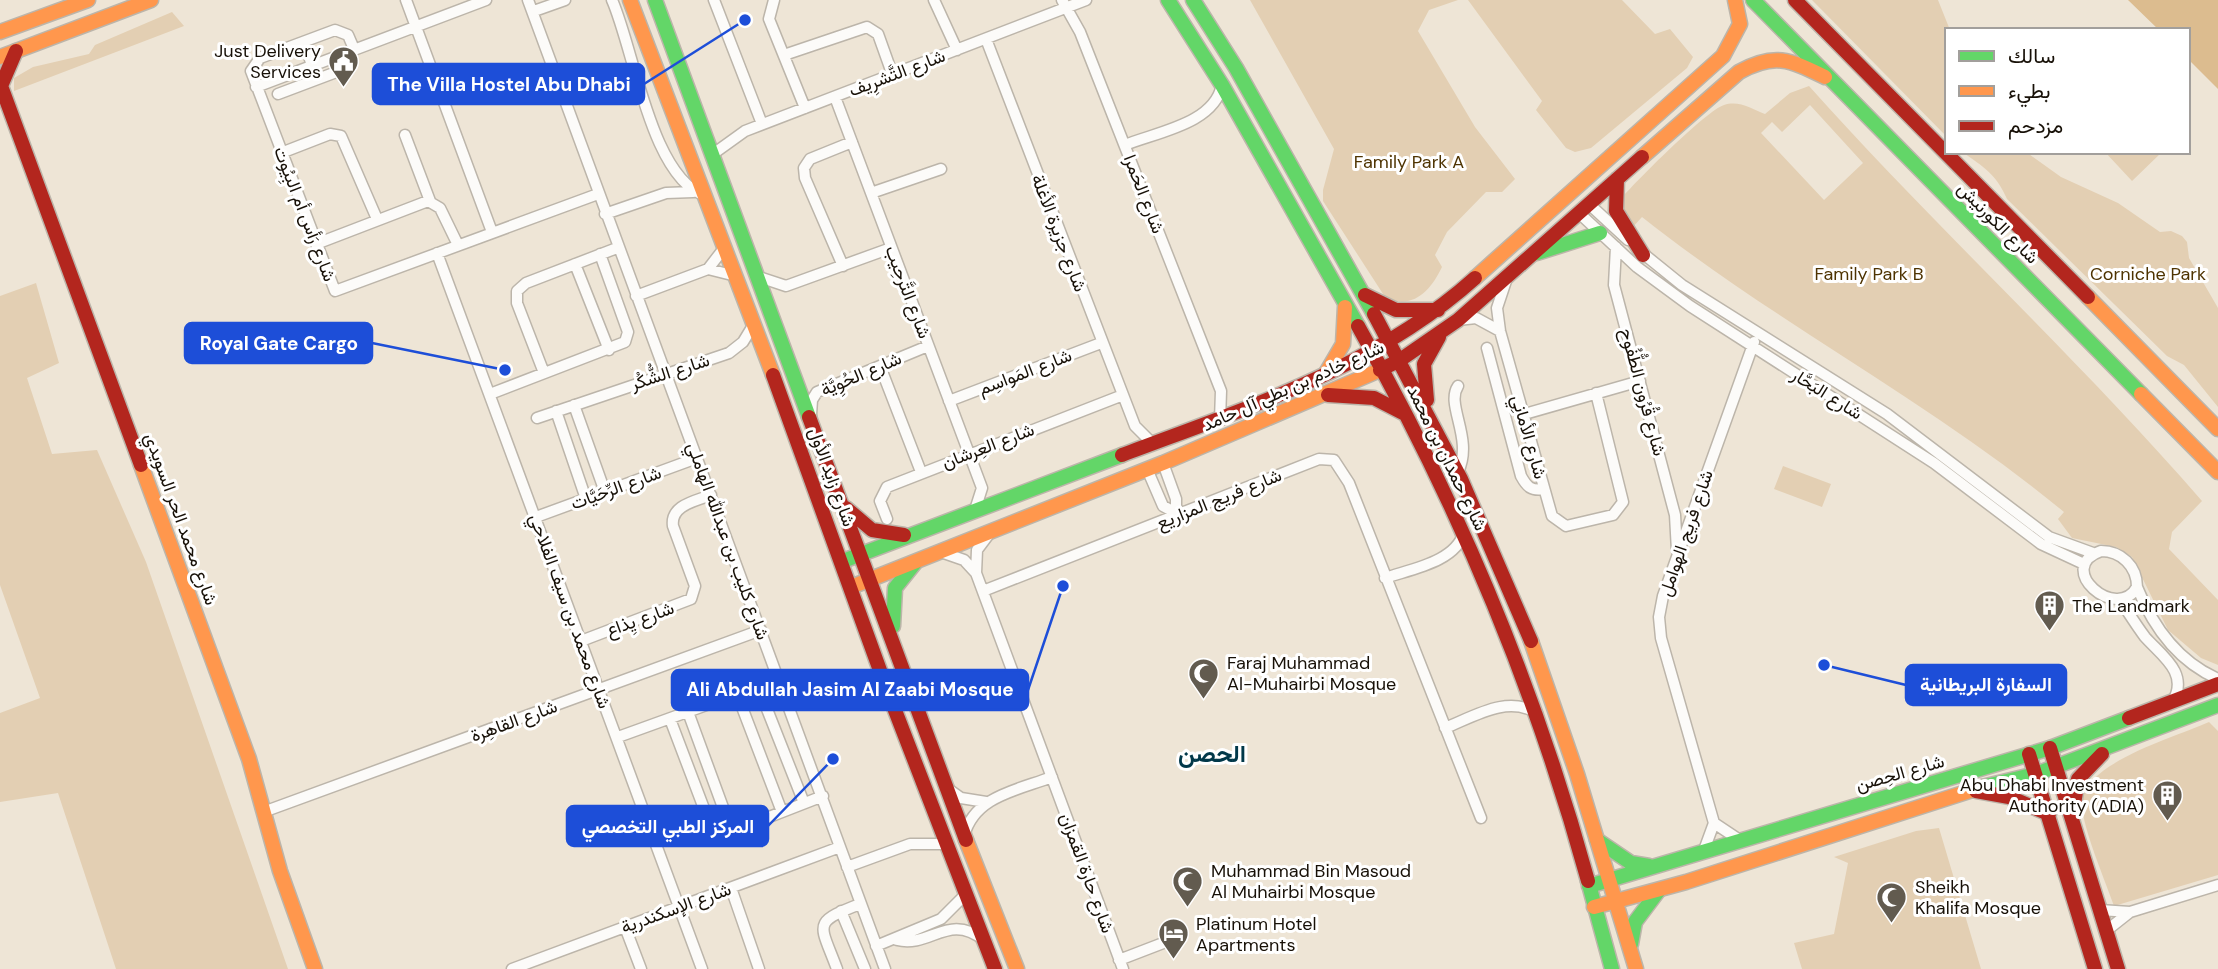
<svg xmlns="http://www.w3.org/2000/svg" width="2218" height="969" viewBox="0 0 2218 969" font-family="'DM Sans',Vazirmatn,sans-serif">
  <rect width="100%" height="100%" fill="#eee5d6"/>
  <path fill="#e3cfb3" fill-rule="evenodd" d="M1250,0H1458L1429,10L1418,31L1475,127L1515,179L1502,192H1486L1447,232L1435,255L1442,267C1431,290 1413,311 1385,297L1323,201V190L1334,149Z
    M1468,0H1622L1655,34L1670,29L1693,57L1687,68L1591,148L1575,152L1566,148L1536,110L1542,101Z
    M1812,0H1938L1950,30H1947V137Z
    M172,12L184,26L14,91V78L33,67L89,54L95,45Z
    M1809,86C1936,228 2077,357 2202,501L2172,532L2169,549L2218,600V665L2201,658L2168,630L2132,557L2116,547L2072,538L2058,519L2064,512C1931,402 1777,324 1642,217L1631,229L1627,224L1620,200C1634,183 1707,110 1724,105C1739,100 1752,109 1765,114L1790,93ZM1810,105L1863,163L1824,200L1761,133L1772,122L1782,132Z
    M1962,152H2026L2061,177L2118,203L2160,232L2171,231L2182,236L2187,242L2189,258L2218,308V407L2184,365L2167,356L2007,199C1997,175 1983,166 1962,152Z
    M2105,152H2162L2132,181Z
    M36,283L59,363L27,378L52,454L97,450L146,562L288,969H116L58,793L0,802V713L40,698L0,585V296Z
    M1783,466L1831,484L1822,507L1774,489Z
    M2209,722L2218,731V875L2114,906C2106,882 2081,825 2082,802C2085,762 2176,737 2209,722Z
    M1939,828L1981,969H1802L1794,943L1834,934L1848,863L1834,857L1916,831Z"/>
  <path fill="#dcbc8f" d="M2128,0H2218V89L2188,59V30H2159Z"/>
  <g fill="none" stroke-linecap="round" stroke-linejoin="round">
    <defs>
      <path id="street" d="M406,0L492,232
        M528,0L885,969
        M612,0C634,49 651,179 706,196
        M714,0L762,124
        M774,0L769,19L805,108
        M934,0L957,50
        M1062,0L1080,32L1221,391L1220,420
        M534,11L565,0
        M986,39L1135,426L1153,444
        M304,42L312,65
        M354,49L348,35L335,30L260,58L251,71L335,291L598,194
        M784,55L867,27L878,34L893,76
        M256,87L486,0
        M278,94L339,71
        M835,97L982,488L975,510
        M405,135L430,201
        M1125,145C1157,132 1214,124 1222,85
        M281,153L330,134L341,136L377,219
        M713,154L745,131L1086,0
        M871,193L941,169
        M1589,204L1628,240
        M1579,213L1637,267L1690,306L1934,463L2041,544L2084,564
        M605,214L666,193L693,192
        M316,244L428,201L440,208L458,245
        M1616,247L1614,285L1675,515L1677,551
        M1640,251L1682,285L1887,414L2049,537L2093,553
        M437,253L702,969
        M575,264L609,350
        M843,266L805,178L804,168L810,159L852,142
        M708,269L725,247
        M759,277L786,286L891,248
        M1507,278L1497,308L1500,331L1552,516L1566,526L1613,515L1623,502L1596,393
        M636,296L708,269L736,276
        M1458,320L1476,318L1500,331
        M1487,348L1521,476C1527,487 1531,491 1544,489
        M880,366L921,472
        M544,373L517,303V291L526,283L617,248
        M490,394L625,342L628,332L600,254
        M949,401L1101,343
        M574,405L605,492
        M556,411L586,499
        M811,415L812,400L817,392L928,346
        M1521,415L1640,381
        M537,418L729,353L743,342L754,324
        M1147,469L1163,506L1176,513V499L1163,463
        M1458,472C1474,438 1445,405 1458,386
        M536,517L697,458
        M887,519L880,501L887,487L1123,395
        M989,534L977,550L976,573L1123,969
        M2101,551C2121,551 2137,566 2137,587C2117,623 2053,568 2101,551Z
        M941,552L964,560L976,573
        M1385,578C1411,569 1456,562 1464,532
        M2137,587C2153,627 2177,661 2218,679
        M983,591L1319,459L1334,460L1349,483L1481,818
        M2120,600C2128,612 2136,625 2145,637C2162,656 2189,673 2173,701
        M581,641L691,599L695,586L673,526C670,505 696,501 711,495
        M737,694L782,812
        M688,712L732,832
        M670,719L711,827L717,835H723L823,796
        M1445,728C1475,716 1507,695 1537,713
        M618,737L737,694L754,692L763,699L804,803
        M947,788L961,798L986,802
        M266,811L761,630
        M1714,823L1741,841
        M964,836C974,796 1018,790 1052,777
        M1703,853L1714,823L1661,638L1659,617L1663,596L1754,342
        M847,867L910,844H946
        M731,888L759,969
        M2100,910L2130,912
        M841,911L865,969
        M625,927L641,969
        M2106,931L2130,912L2218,885
        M897,940C931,948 948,912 984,940
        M876,946L941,919L965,895
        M1119,960L1171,940
        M512,969L840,847
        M837,969C820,923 811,923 860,904"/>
      <path id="fast" d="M655,0L809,417
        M1168,0L1222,85L1358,326
        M1193,0L1236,68L1374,314
        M1753,0L2141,394
        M1537,253L1600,233
        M843,561L1122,455
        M893,626L895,588L915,563
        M1982,787L2036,774L2218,705
        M1597,840L1631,863L1649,866
        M1588,881L1612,969
        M1589,886L2050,748L2129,718
        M1631,944L1635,922L1659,890"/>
      <path id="slow" d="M630,0L773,375
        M0,32L88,0
        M0,57L151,0
        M1642,157L1739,72C1775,52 1790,60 1825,77
        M1475,278L1723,56L1740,24L1735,0
        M2088,297L2218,429
        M1326,373L1343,344L1345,307
        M2141,394L2218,472
        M141,465L249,759L280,871L315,969
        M851,587L1163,463L1380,370
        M1531,641L1577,774L1636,969
        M966,840L1017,969
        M1594,907L1686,882L1982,787"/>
      <path id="jam" d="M1795,0L2088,297
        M16,51L1,86L141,465
        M1617,179L1616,211L1643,255
        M1365,295L1396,310H1438
        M1374,314L1461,479L1531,641
        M1358,326C1457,501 1535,688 1588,881
        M1380,370L1400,360L1458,320L1642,157
        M773,375L886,687L995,969
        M1328,395L1374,398L1405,414
        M1427,400L1424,364L1439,337
        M809,417L966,840
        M1122,455C1246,408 1375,368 1475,278
        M846,508L872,530L904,535
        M2129,718L2218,684
        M2050,748L2118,969
        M2029,754L2095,969
        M1976,791L2009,797L2049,814
        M2073,811L2078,779L2102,754"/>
    </defs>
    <use href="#street" stroke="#bcb5aa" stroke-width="13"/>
    <use href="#fast" stroke="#bcb5aa" stroke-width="17"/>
    <use href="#slow" stroke="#bcb5aa" stroke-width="17"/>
    <use href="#jam" stroke="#bcb5aa" stroke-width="17"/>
    <use href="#street" stroke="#fcfbf9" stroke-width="10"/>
    <use href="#fast" stroke="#63d668" stroke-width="14"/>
    <use href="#slow" stroke="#ff974d" stroke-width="14"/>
    <use href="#jam" stroke="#b3261e" stroke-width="14"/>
  </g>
  <defs>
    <symbol id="civic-pin" viewBox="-11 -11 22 30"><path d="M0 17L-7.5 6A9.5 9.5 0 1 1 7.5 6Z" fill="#625b4f" stroke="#fff"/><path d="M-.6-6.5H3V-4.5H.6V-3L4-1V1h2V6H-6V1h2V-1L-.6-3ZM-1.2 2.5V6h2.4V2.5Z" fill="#fff"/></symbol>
    <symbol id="building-pin" viewBox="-11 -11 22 30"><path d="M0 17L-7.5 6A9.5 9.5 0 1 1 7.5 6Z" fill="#625b4f" stroke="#fff"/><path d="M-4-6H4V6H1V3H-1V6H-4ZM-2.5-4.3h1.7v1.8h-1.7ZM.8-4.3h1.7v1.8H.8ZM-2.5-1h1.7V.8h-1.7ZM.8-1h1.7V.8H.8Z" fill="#fff"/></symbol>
    <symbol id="mosque-pin" viewBox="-11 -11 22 30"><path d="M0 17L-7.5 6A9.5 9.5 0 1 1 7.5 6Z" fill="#625b4f" stroke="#fff"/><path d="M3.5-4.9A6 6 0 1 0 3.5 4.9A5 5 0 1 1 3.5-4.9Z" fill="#fff"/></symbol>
    <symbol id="hotel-pin" viewBox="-11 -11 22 30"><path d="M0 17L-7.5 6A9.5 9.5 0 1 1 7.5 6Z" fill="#625b4f" stroke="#fff"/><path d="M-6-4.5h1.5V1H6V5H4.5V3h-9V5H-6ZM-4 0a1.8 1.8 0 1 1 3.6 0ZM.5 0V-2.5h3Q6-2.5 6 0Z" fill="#fff"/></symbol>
  </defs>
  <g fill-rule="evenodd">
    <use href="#civic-pin" x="326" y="44" width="35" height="47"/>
    <use href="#building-pin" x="2032" y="588" width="35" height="47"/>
    <use href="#mosque-pin" x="1186" y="656" width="35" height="47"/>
    <use href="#building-pin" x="2150" y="778" width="35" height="47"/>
    <use href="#mosque-pin" x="1170" y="864" width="35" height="47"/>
    <use href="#mosque-pin" x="1874" y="880" width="35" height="47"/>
    <use href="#hotel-pin" x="1156" y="916" width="35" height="47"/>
  </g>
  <g text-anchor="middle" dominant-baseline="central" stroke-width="6" stroke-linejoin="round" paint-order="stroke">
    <g font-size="18" fill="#171007" stroke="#fff" text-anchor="start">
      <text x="321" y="51" text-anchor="end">Just Delivery<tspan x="321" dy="21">Services</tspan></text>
      <text x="2072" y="606">The Landmark</text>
      <text x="1227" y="663">Faraj Muhammad<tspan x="1227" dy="21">Al-Muhairbi Mosque</tspan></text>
      <text x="2144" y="785" text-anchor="end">Abu Dhabi Investment<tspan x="2144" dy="21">Authority (ADIA)</tspan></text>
      <text x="1211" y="871">Muhammad Bin Masoud<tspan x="1211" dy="21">Al Muhairbi Mosque</tspan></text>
      <text x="1915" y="887">Sheikh<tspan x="1915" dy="21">Khalifa Mosque</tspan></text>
      <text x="1196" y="924">Platinum Hotel<tspan x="1196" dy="21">Apartments</tspan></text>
    </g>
    <g font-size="18" fill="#171007" stroke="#fff">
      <text transform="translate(897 73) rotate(-21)">شارع التَّشرِيف</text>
      <text transform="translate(1144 194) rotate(69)">شارع الحَمرا</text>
      <text transform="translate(305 214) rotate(69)">شارع رَأس أم البِيُوت</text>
      <text transform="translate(1998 223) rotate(45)">شارع الكورنيش</text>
      <text transform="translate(1059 233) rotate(69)">شارع جزيرة الأغلة</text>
      <text transform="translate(908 292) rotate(69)">شارع التَّرحِيب</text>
      <text transform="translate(670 372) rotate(-18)">شارع الشُّكُر</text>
      <text transform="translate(1025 372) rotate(-21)">شارع المَواسِم</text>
      <text transform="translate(861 374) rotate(-23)">شارع الحُوِيَّة</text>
      <text transform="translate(1293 386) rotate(-24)">شارع خادم بن بطي آل حامد</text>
      <text transform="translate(1643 392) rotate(75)">شارع قُرُون الطُّفُوح</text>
      <text transform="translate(1827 394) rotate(32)">شارع البَحَّار</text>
      <text transform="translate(1529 437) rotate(74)">شارع الأمانِي</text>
      <text transform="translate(988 446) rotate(-21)">شارع العِرشان</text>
      <text transform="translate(1447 458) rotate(64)">شارع حمدان بن محمد</text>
      <text transform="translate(832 477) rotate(70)">شارع زايد الأول</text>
      <text transform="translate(616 488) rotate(-20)">شارع الرِّحَيَّات</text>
      <text transform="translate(1219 499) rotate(-22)">شارع فريج المزاريع</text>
      <text transform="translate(181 519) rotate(70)">شارع محمد الحر السويدي</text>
      <text transform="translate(1686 533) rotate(-71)">شارع فريج الهوامل</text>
      <text transform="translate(728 541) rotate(70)">شارع كليب بن عبدالله الهاملي</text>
      <text transform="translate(570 611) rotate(70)">شارع محمد بن سيف الفلاحي</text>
      <text transform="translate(640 619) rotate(-20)">شارع يِذاع</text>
      <text transform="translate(514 721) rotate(-20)">شارع القاهِرة</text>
      <text transform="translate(1900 773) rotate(-16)">شارع الحِصن</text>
      <text transform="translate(1087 873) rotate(70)">شارع حارة القمزان</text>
      <text transform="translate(676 908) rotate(-20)">شارع الإسكندرية</text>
    </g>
    <g font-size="18" fill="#4e3301" stroke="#fff">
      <text x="1409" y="162">Family Park A</text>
      <text x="1869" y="274">Family Park B</text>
      <text x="2148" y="274">Corniche Park</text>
    </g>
    <g font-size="24" font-weight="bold" fill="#013849" stroke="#fff">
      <text x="1212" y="753">الحصن</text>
    </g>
  </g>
  <path fill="none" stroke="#1d4ed8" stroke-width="2.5" d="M745 20L644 84M505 370L372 343M1824 665L1906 685M1063 586L1028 690M833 759L768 826"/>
  <g fill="#1d4ed8" stroke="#fff" stroke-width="2.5">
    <circle cx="745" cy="20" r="7"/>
    <circle cx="505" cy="370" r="7"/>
    <circle cx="1824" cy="665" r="7"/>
    <circle cx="1063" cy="586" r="7"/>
    <circle cx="833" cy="759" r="7"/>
  </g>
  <g fill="#1d4ed8" stroke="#1d4ed8" stroke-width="2.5">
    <rect x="373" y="64" width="271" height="40" rx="7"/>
    <rect x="185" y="323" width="187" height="40" rx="7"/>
    <rect x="1906" y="665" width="160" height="40" rx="7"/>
    <rect x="672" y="670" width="356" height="40" rx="7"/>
    <rect x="567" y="806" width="201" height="40" rx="7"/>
  </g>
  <g font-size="19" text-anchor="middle" font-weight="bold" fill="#fff">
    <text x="509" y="91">The Villa Hostel Abu Dhabi</text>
    <text x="279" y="350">Royal Gate Cargo</text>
    <text x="1986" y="691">السفارة البريطانية</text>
    <text x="850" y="696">Ali Abdullah Jasim Al Zaabi Mosque</text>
    <text x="668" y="833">المركز الطبي التخصصي</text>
  </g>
  <rect x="1945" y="28" width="245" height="126" fill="#ffffff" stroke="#a29f9c" stroke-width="2"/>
  <rect x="1959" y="51" width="35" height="10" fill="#63d668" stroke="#a29f9c" stroke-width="2"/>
  <text x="2008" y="63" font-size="21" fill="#171007">سالك</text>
  <rect x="1959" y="86" width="35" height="10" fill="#ff974d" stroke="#a29f9c" stroke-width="2"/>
  <text x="2008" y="98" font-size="21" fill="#171007">بطيء</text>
  <rect x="1959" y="121" width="35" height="10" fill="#b3261e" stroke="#a29f9c" stroke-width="2"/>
  <text x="2008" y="133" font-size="21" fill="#171007">مزدحم</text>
</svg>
